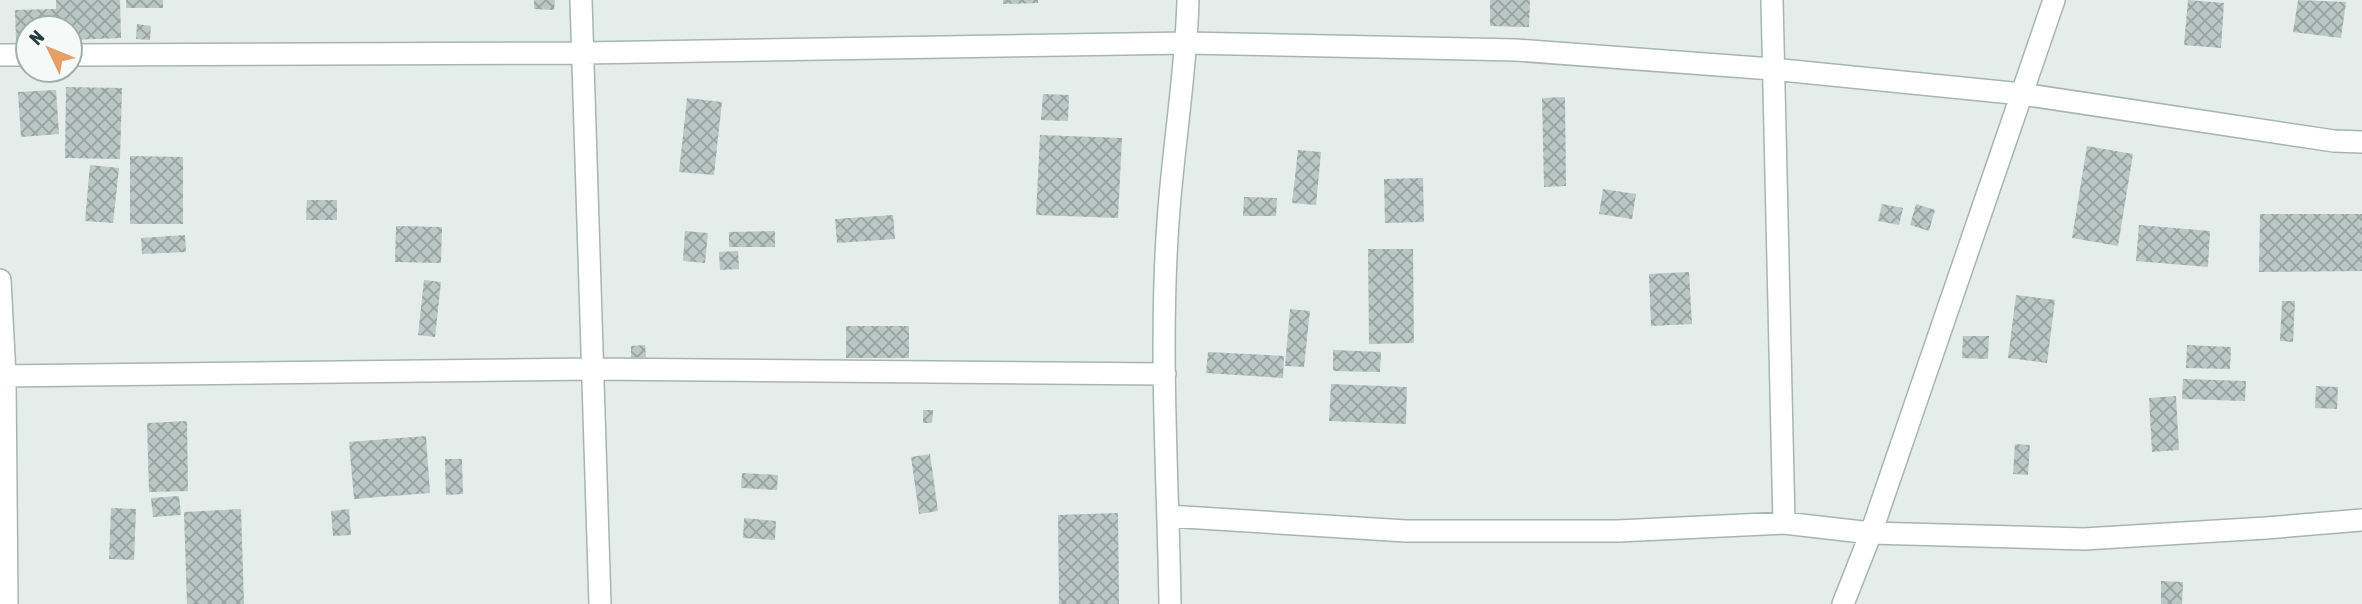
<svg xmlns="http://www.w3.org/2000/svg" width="2362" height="604" viewBox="0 0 2362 604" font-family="'Asap Condensed',sans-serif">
  <defs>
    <pattern id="building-cross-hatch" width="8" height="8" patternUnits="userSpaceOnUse" patternTransform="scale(1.75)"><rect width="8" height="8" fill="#bac7c4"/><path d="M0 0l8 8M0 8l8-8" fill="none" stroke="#97a3a0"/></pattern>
  </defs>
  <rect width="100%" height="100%" fill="#e4edea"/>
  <path fill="url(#building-cross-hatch)" d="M56,0H120L121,38L70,40V28H28V42H16L15,10L56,9Z
    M126,0H163V8H126Z
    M534,0H555L554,10L534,9Z
    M1003,0H1038V3L1003,4Z
    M1490,0H1530L1529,27L1490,26Z
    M2188,0L2224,3L2221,48L2184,45Z
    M2298,0L2346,2L2341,38L2293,32Z
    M137,24L151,26L150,40L136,39Z
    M66,87L122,88L120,159L65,158Z
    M56,90L59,134L21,137L18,92Z
    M1043,94L1069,95L1068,121L1041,120Z
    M1565,97L1566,186L1544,187L1542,98Z
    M687,98L722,102L714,175L679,172Z
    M1040,135L1122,138L1118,218L1036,215Z
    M2087,146L2133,154L2118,246L2072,238Z
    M1298,150L1321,152L1316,205L1292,203Z
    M130,156L183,157V224H130Z
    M90,165L119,168L113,223L85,221Z
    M1423,178L1424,222L1385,223L1384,179Z
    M1603,189L1636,194L1632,219L1599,214Z
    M1244,197L1277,198L1276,216H1243Z
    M307,200H337V220H306Z
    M1882,204L1903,208L1899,225L1878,221Z
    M1916,204L1935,210L1929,231L1910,225Z
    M2260,214H2362V271L2259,272Z
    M893,215L895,239L837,243L835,219Z
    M2139,225L2210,231L2208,267L2136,261Z
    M396,226L442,227L441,263L395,262Z
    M685,231L708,233L705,263L683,261Z
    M775,231V247H729V232Z
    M185,235L186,252L142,254L141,238Z
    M1368,249H1413L1414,343L1369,344Z
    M738,251L739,269L720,270L719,252Z
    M1689,272L1692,324L1651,326L1649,274Z
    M424,280L441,282L435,337L418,335Z
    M2016,295L2055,300L2047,363L2008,358Z
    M2282,301H2295L2293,342L2280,341Z
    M1290,309L1310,311L1304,367L1285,366Z
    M846,326H909V358H846Z
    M1963,336H1989L1988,359L1962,358Z
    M645,345L646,357L631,358V346Z
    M2187,345L2231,347L2230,369L2186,368Z
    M1333,350L1381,352L1380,372L1333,371Z
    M1208,352L1284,356L1283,378L1206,373Z
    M2183,379L2246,381L2245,401L2182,399Z
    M1331,384L1407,387L1406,424L1329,421Z
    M2316,386L2338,387L2337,409L2315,408Z
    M2176,396L2179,450L2152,452L2149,398Z
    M923,410H933L932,423H923Z
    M187,421L188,491L149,492L147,423Z
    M426,436L430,493L354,499L349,442Z
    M2015,444L2030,445L2028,475L2013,474Z
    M930,454L938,511L919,514L911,457Z
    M445,459H462L463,494L446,495Z
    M742,473L778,475L777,490L741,488Z
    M179,496L181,515L153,517L151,498Z
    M111,508L136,509L134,560L109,559Z
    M241,509L244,604H187L184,512Z
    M349,509L351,535L333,536L331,511Z
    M1118,513L1119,604H1059L1058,515Z
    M744,518L776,521L775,540L743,538Z
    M2161,581L2183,582L2182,604H2161Z"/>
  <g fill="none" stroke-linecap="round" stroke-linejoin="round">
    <defs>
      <path id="minor" d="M581,0L600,604
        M1772,0L1784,523
        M0,55H28
        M70,55L584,53L1187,43L1516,50L1772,69L2022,94L2334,141L2362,142
        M0,280L5,376L7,604
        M0,376L593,369L1165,374
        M1168,516L1406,531H1618L1784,523L1871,533L2084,539L2266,528L2362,520
        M1170,604C1168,477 1159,349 1168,222C1173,148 1186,74 1188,0
        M1843,604L1871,533L2054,0"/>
    </defs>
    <use href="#minor" stroke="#a7b5b2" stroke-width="24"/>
    <use href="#minor" stroke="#fff" stroke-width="21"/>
  </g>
  <g transform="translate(49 49) rotate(313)"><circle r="33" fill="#f5f9f8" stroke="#a2aeac" stroke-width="2"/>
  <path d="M0-5L12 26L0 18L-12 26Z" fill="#e69f69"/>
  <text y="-10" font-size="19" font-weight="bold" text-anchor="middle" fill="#253d3b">N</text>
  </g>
</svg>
